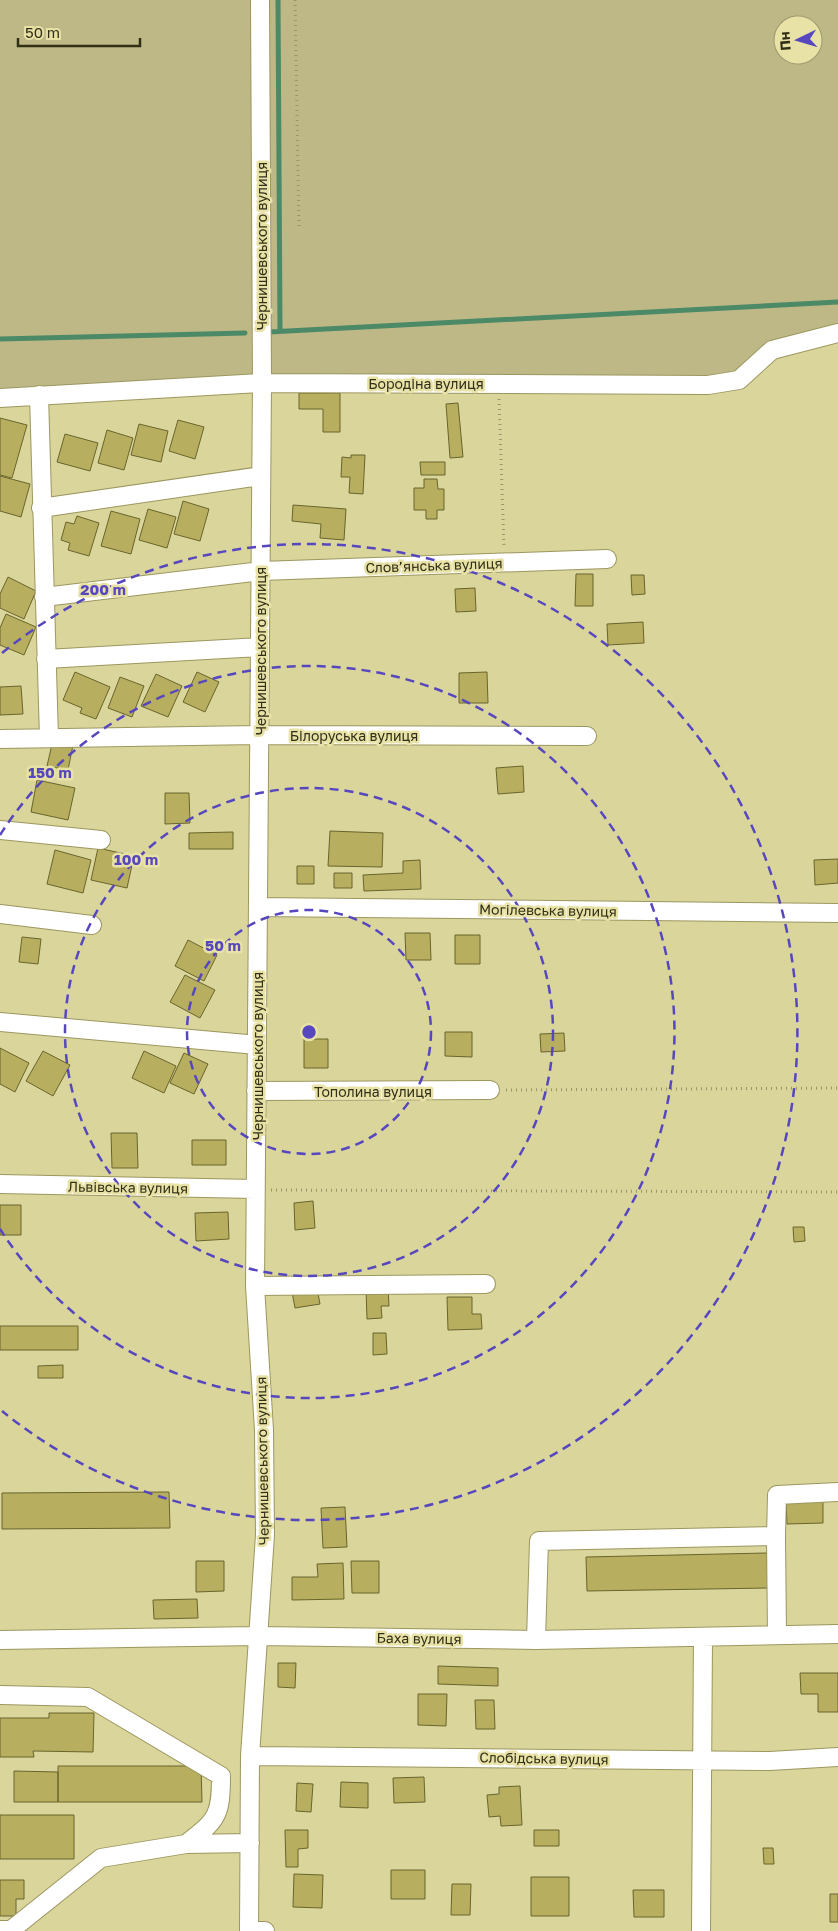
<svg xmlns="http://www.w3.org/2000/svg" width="838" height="1931" viewBox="0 0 838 1931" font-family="'Golos Text',sans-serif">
  <rect width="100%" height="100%" fill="#dad59b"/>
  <path fill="#bdb886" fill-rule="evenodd" d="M0,0H838V335L772,351L739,380L465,382L0,397ZM783,25H813V55H783Z"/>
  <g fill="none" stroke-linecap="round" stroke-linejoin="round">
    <path stroke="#4c8967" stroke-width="5" d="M278,0L280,330
      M269,332L838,302
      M0,339L245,333"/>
  </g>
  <path fill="#b7af5f" stroke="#69642c" d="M299,393H340V432H323V409H299Z
    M458,403L463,457L450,458L446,404Z
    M0,418L27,425L12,478L0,475Z
    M178,420L204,427L195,459L169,451Z
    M139,424L168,431L161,462L131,455Z
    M107,430L133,438L124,470L98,463Z
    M65,434L98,443L90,471L57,462Z
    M351,455H365L363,494L349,493L350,477H341L342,457L351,458Z
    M420,462H445V475H421Z
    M0,476L30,484L21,517L0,511Z
    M424,479H437L438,489H444V510H437V519H426V510H414V488H424Z
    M183,501L209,509L200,541L174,534Z
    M293,505L346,509L344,540L320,538L321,524L292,521Z
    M148,509L176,517L167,548L139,540Z
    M111,511L140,519L131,554L101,546Z
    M77,516L99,523L89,556L68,550L70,543L61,540L66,522L74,524Z
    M576,574H593V606H575Z
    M631,575H644L645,594L632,595Z
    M8,577L36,591L24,619L0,608V594Z
    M475,588L476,611L456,612L455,589Z
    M6,614L36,627L24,655L0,645V628Z
    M643,622L644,643L608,645L607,624Z
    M75,672L110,687L96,719L80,713L82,708L63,700Z
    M197,672L219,682L205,712L183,702Z
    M487,672L488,703H459V673Z
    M156,674L182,686L168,717L141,706Z
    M120,677L144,686L132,717L108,708Z
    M21,686L23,714L0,715V687Z
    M53,740L73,745L68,770L47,766Z
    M523,766L524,792L498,794L496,768Z
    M37,780L75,788L68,820L31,812Z
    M165,793H189L190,823L165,824Z
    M330,831L383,833L382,867L328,866Z
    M233,832V849H189V833Z
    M98,848L134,856L127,888L91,880Z
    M55,850L91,860L83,893L47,884Z
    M838,859V883L815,885L814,860Z
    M420,860L421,889L364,891L363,875L403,873V861Z
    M297,866H314V884H297Z
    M334,873H352V888H334Z
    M405,933H430L431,960H406Z
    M455,935H480V964H455Z
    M22,937L41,939L38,964L19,962Z
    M188,940L217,955L204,981L175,966Z
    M185,975L215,990L200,1018L170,1002Z
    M445,1032H472V1057L445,1056Z
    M564,1033L565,1051L541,1052L540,1034Z
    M304,1039H328V1068H304Z
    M0,1048L29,1063L15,1092L0,1084Z
    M43,1051L70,1065L53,1096L26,1081Z
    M144,1051L176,1066L164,1093L132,1078Z
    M184,1053L208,1064L194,1094L170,1083Z
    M111,1133H137L138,1168H112Z
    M192,1140H226V1165H192Z
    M313,1201L315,1228L295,1230L294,1203Z
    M0,1205H21V1235H0Z
    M228,1212L229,1239L196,1241L195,1213Z
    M793,1227H804L805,1241L794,1242Z
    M317,1288L320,1304L295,1308L292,1292Z
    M388,1288L389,1306H381L382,1318L367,1319L366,1289Z
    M447,1297H472V1314H481L482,1329L448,1330Z
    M0,1326H78V1350H0Z
    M373,1333H386L387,1354L373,1355Z
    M63,1365V1378H38V1366Z
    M169,1492L170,1528L2,1529V1493Z
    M823,1501V1523L787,1524L786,1502Z
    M345,1507L347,1547L323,1548L321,1508Z
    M767,1553L768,1588L587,1591L586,1557Z
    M196,1561H224V1591L196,1592Z
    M351,1561H379V1593H352Z
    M343,1563L344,1599L292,1600V1577H318L317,1564Z
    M197,1599L198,1618L154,1619L153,1600Z
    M278,1663H296L295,1688L278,1687Z
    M438,1666L498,1668V1686L438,1684Z
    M800,1673H838V1712H818V1694H801Z
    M418,1694H447L446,1726L418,1725Z
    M475,1700H494L495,1729H476Z
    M49,1713H94L93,1752L33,1751L34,1757H0V1718H49Z
    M58,1766H201L202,1802H58Z
    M14,1771L58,1772V1802H14Z
    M424,1777L425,1802L394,1803L393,1778Z
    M341,1782L368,1783V1808L340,1807Z
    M297,1783L313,1784L311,1812L296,1811Z
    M520,1786L522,1825L501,1826L500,1816L489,1817L487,1795L499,1794V1787Z
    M0,1815H74V1859H0Z
    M285,1830H308V1848L298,1849V1867H286Z
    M534,1830H559V1846H534Z
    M763,1848H773L774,1864H764Z
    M391,1870H425V1899H391Z
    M294,1874L323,1875L322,1908L293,1907Z
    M531,1877H569V1916H531Z
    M0,1880H24V1899H16V1916H0Z
    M452,1884H471L470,1915H451Z
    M633,1890H664V1917H634Z
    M830,1894H838V1922H830Z"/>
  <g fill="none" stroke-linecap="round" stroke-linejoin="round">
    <defs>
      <path id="minor" d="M39,395L49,738
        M0,398L262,383L708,385L739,380L772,350L838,333
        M41,508L261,476
        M44,597L261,571L607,559
        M46,659L260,647
        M0,739L259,735L587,736
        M0,830L101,840
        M258,907L838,913
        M0,914L92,925
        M0,1022L257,1045
        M256,1091L490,1090
        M0,1184L255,1189
        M255,1286L486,1284
        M776,1536L777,1495L838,1492
        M0,1640L260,1636L536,1640L838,1634
        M536,1640L539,1541L776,1536L777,1635
        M0,1695L88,1697L221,1776C221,1816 217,1820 186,1844
        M250,1756L770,1761L838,1757
        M0,1930H11L101,1858L186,1844L250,1843
        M249,1931L250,1756L265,1535L264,1430L255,1286L262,383L260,0
        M249,1931H265
        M701,1931L703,1637"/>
    </defs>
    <use href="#minor" stroke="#9c975f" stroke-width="20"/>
    <path stroke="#9a9669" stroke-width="3" stroke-dasharray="1 4" stroke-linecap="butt" d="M295,0L299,227
      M499,399L504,548
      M506,1090L838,1088
      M271,1190L838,1192"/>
    <use href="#minor" stroke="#fff" stroke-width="18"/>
  </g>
  <g fill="none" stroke="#5747bf" stroke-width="2.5" stroke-dasharray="9 6">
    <circle cx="309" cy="1032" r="122"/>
    <circle cx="309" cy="1032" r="244"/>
    <path d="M0 835A366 366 0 1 1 0 1229"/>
    <path d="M2 653A488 488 0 1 1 2 1411"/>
  </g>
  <g text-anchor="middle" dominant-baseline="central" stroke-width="5" stroke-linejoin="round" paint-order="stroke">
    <g font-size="14" fill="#312f17" stroke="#e8e2a7">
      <text transform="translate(261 246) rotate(-90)">Чернишевського вулиця</text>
      <text x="426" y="383">Бородіна вулиця</text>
      <text transform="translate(434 565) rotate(-2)">Слов’янська вулиця</text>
      <text transform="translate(260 651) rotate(-90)">Чернишевського вулиця</text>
      <text x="354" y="735">Білоруська вулиця</text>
      <text transform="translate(548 910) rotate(1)">Могілевська вулиця</text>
      <text transform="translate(257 1056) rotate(-90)">Чернишевського вулиця</text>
      <text x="373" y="1091">Тополина вулиця</text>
      <text transform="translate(128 1187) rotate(1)">Львівська вулиця</text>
      <text transform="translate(262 1461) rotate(-91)">Чернишевського вулиця</text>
      <text transform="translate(419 1638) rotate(1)">Баха вулиця</text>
      <text transform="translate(544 1758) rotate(1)">Слобідська вулиця</text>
    </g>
  </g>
  <circle cx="309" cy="1032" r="8" fill="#5747bf" stroke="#e8e2a7" stroke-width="2.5"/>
  <g font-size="15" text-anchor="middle" font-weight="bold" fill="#5747bf" stroke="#e8e2a7" stroke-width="5" stroke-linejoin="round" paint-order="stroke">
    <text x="103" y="595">200 m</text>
    <text x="50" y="778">150 m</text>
    <text x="136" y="865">100 m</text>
    <text x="223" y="951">50 m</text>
  </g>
  <g transform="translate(798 40) rotate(265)"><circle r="24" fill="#e8e2a7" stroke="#9f9a6d"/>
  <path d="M0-4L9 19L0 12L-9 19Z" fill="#5747bf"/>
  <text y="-8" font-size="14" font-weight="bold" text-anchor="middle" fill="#312f17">Пн</text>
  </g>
  <path d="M18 38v8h122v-8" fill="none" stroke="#312f17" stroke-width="2.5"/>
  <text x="25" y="38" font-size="15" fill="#312f17" stroke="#e8e2a7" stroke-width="4" paint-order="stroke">50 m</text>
</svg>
